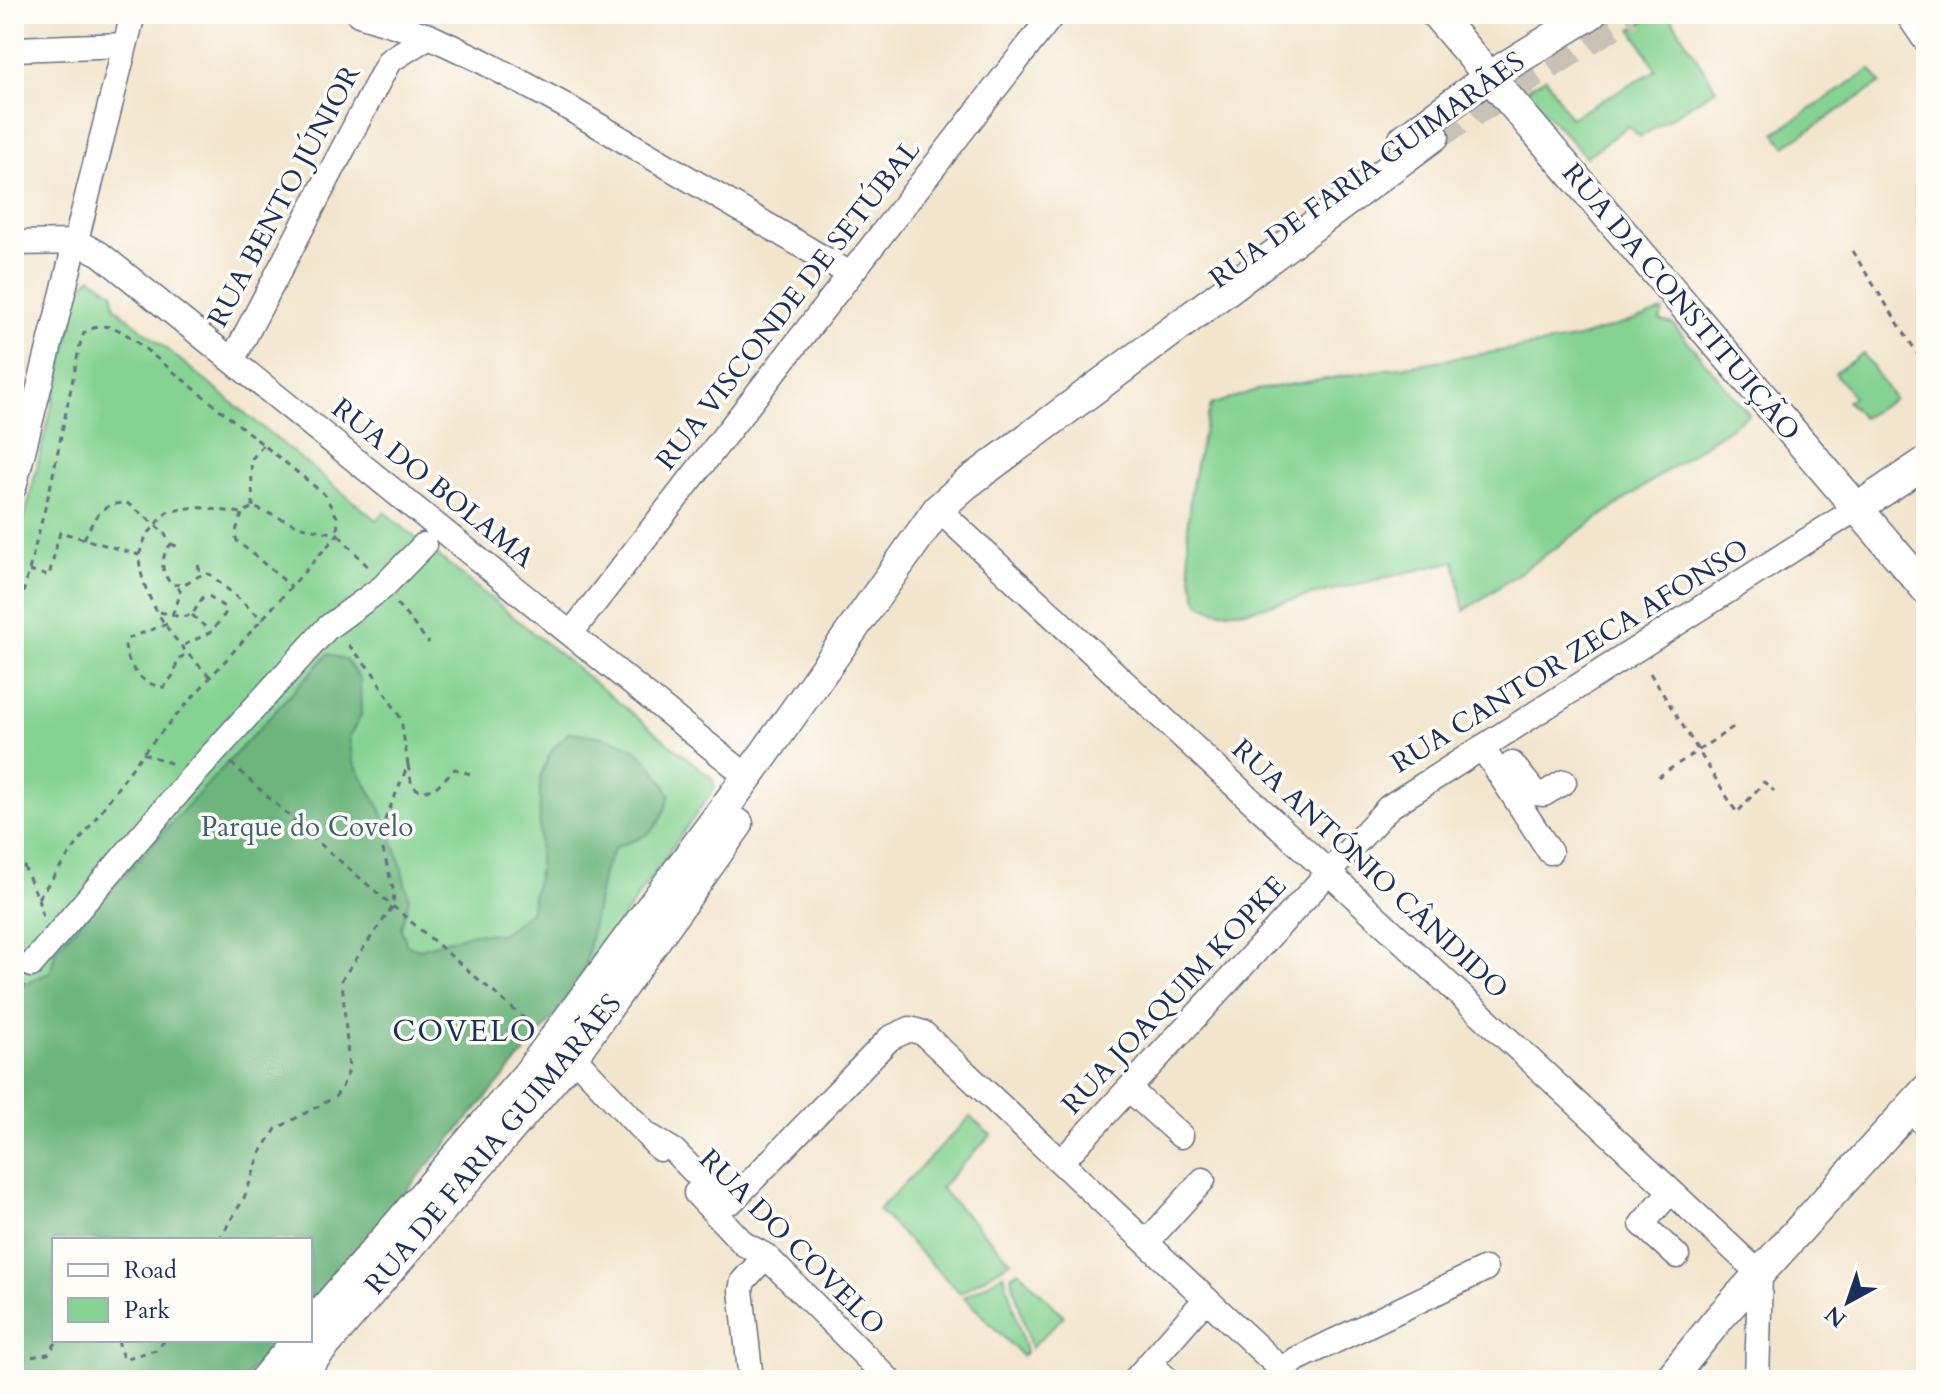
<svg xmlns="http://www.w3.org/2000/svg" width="1940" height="1394" viewBox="0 0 1940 1394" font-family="Cardo,serif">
  <rect width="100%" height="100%" fill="#fdfcf7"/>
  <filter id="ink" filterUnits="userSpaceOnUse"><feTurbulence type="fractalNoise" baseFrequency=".0125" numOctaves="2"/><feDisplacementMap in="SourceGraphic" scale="16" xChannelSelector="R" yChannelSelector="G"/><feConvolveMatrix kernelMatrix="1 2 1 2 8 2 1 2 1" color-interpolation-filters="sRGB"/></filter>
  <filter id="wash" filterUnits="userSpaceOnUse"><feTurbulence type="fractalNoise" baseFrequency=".006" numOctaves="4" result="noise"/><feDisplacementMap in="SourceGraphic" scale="32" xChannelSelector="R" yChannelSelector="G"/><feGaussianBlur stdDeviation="1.8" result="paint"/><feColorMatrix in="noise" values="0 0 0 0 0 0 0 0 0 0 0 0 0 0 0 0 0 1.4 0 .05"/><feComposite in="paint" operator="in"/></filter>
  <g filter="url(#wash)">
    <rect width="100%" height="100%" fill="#f3e5cc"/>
    <path fill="#85d392" stroke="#508178" stroke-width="2" d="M1655,14H1669L1716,89L1640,137L1628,126L1586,157L1528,94L1529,87L1546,78L1570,118L1656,70L1632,29Z
      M1871,69L1881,83L1785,146L1775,133Z
      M91,277L113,292L115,307L376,520L384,512L712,778L715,787L537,1039L310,1240H54V1340L14,1380V561L81,287Z
      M1663,311L1660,320L1673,324L1749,414L1464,611L1455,561L1249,610C1230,611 1210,616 1197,599C1177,532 1193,471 1211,405L1257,390L1575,339Z
      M1863,353L1894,399L1862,418L1847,401L1853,396L1835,373Z
      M970,1117L991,1135L940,1188L1011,1261L960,1293L878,1210Z
      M1018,1270L1064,1316L1031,1348L1011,1276Z
      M1004,1274L1026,1352L1022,1356L964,1297Z"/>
    <path fill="#6cb57c" stroke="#44726d" stroke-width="2" d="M328,654L346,660L360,679L361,716L349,737L353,761L380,808L399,858L409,898L401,928L407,945L420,949L473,933L501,934L530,912L539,867L540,777L551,751L569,732C626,739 643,744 670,795C658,832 651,836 615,847L603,873L583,975L537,1039L310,1303V1240H54V1340H278L243,1380H14V991L51,971L56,948Z"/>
  </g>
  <g filter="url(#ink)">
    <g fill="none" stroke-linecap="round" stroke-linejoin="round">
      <path stroke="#c8c1b6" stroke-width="30" stroke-dasharray="30 15" stroke-linecap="butt" d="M1434,136L1630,14"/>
      <defs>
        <path id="minor" d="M359,14L429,36L478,59L562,104L850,274
          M14,49L125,45
          M14,243L77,242L100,254L748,777
          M233,359L389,61L429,36
          M14,487L133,14
          M938,509L1760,1274L1757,1380
          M571,633L1053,14
          M1482,747L1550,852
          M1512,764L1535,793L1544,794L1564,782
          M31,965L190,779L327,628L383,587L424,545
          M571,1041L573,1056L660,1149
          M1129,1089L1181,1136
          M1910,1108L1926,1126
          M651,1137L674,1151L722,1200L732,1201L890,1038L910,1029L923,1033L1282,1370L1274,1380
          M1062,1161L1389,807L1856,509
          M1671,1191L1642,1224L1677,1256
          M696,1193L744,1244L766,1256L889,1380
          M1147,1242L1203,1180
          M1150,1364L1168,1380
          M1282,1370L1297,1359L1485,1269
          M751,1380L741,1290L743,1281L766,1256
          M1135,1380L1206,1299"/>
        <path id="major" d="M1436,14L1926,589
          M1911,14L1926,36
          M1404,139L1490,76L1591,14
          M1856,509L1926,462
          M310,1326L527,1075L765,753L938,509L965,485L1434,136
          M264,1380L298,1340
          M295,1380L573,1056L738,824
          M1669,1380L1720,1317L1926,1090"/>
      </defs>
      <use href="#minor" stroke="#676f84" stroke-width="27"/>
      <use href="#major" stroke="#676f84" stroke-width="33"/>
      <path stroke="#676f84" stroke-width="3" stroke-dasharray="6 6" stroke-linecap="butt" d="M1852,251L1926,367
        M253,507L251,460L263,445
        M242,514L235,534L237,541L292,587
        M164,533L171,544C160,557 160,572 172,585L184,584L205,573L211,575L263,620
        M84,539C94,518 102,502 127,503L147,518
        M171,544L179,547
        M198,565L201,575
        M29,571L49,576L60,532L139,555
        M397,604L429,643
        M160,612L181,617L192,615L203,597L209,596L224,607L225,614L211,632L180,647
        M172,615L181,593L178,587
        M192,615L211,632
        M167,624L129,638L125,646C128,667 141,685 164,687L175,673L177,660L186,654
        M14,628L50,489L81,340L84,333C105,319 120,329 138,343L324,494L337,517L338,534L370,569
        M1650,673L1737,813L1764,782L1774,791
        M143,753L173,764
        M231,763L312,837L533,1026
        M408,765L412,786L422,792L435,788L455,769L470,774
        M1658,777L1738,724
        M14,844L38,898L43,918
        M38,898L143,753L338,534L302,527L253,507L242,513L195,507L167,512L146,536L139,555C140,601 180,649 212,678
        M14,1013L25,983
        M219,1240L244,1198L261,1152L276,1129L335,1097L342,1087L349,1070L342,979L393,906L394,893L379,834L408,765L401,719L374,674L346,642
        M118,1340L123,1359L156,1350L165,1340
        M14,1345L25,1358L48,1354L58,1340"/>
      <use href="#minor" stroke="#fff" stroke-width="24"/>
      <use href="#major" stroke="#fff" stroke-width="30"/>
      <path stroke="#676f84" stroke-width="3" stroke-dasharray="6 6" stroke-linecap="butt" d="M147,518L164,533"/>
    </g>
  </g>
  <g text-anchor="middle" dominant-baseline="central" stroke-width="7" stroke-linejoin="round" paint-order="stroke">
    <g font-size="28" fill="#1b2f5e" stroke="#fdfcf7">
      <text transform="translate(1367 170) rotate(-36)">RUA DE FARIA GUIMARÃES</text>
      <text transform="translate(284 196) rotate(-62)">RUA BENTO JÚNIOR</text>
      <text transform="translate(1681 302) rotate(50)">RUA DA CONSTITUIÇÃO</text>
      <text transform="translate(788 305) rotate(-52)">RUA VISCONDE DE SETÚBAL</text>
      <text transform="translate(433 483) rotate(39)">RUA DO BOLAMA</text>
      <text transform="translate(1570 656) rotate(-32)">RUA CANTOR ZECA AFONSO</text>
      <text transform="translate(1370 869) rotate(43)">RUA ANTÓNIO CÂNDIDO</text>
      <text transform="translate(1174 995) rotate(-47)">RUA JOAQUIM KOPKE</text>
      <text transform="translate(493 1144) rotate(-50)">RUA DE FARIA GUIMARÃES</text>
      <text transform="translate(792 1242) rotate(45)">RUA DO COVELO</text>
    </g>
    <g font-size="28" fill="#3b606e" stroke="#fdfcf7">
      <text x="307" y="827">Parque do Covelo</text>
    </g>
    <g font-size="30" letter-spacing="2" fill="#1b2f5e" stroke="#fdfcf7">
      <text x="465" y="1031">COVELO</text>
    </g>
  </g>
  <rect width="1940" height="1394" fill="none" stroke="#fdfcf7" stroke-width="48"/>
  <rect x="52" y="1238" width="260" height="104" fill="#fdfcf7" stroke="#a3aaba" stroke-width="2"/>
  <rect x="68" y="1264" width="40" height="12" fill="#ffffff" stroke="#a3aaba" stroke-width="2"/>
  <text x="124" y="1278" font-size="24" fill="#1b2f5e">Road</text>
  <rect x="68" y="1298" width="40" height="24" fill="#85d392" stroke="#a3aaba" stroke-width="2"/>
  <text x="124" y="1318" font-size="24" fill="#1b2f5e">Park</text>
  <g transform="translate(1848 1302) rotate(220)" stroke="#fdfcf7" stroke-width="6" paint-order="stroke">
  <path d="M0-6L14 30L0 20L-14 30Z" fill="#1b2f5e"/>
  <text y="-12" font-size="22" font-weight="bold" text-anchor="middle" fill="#1b2f5e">N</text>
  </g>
</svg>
